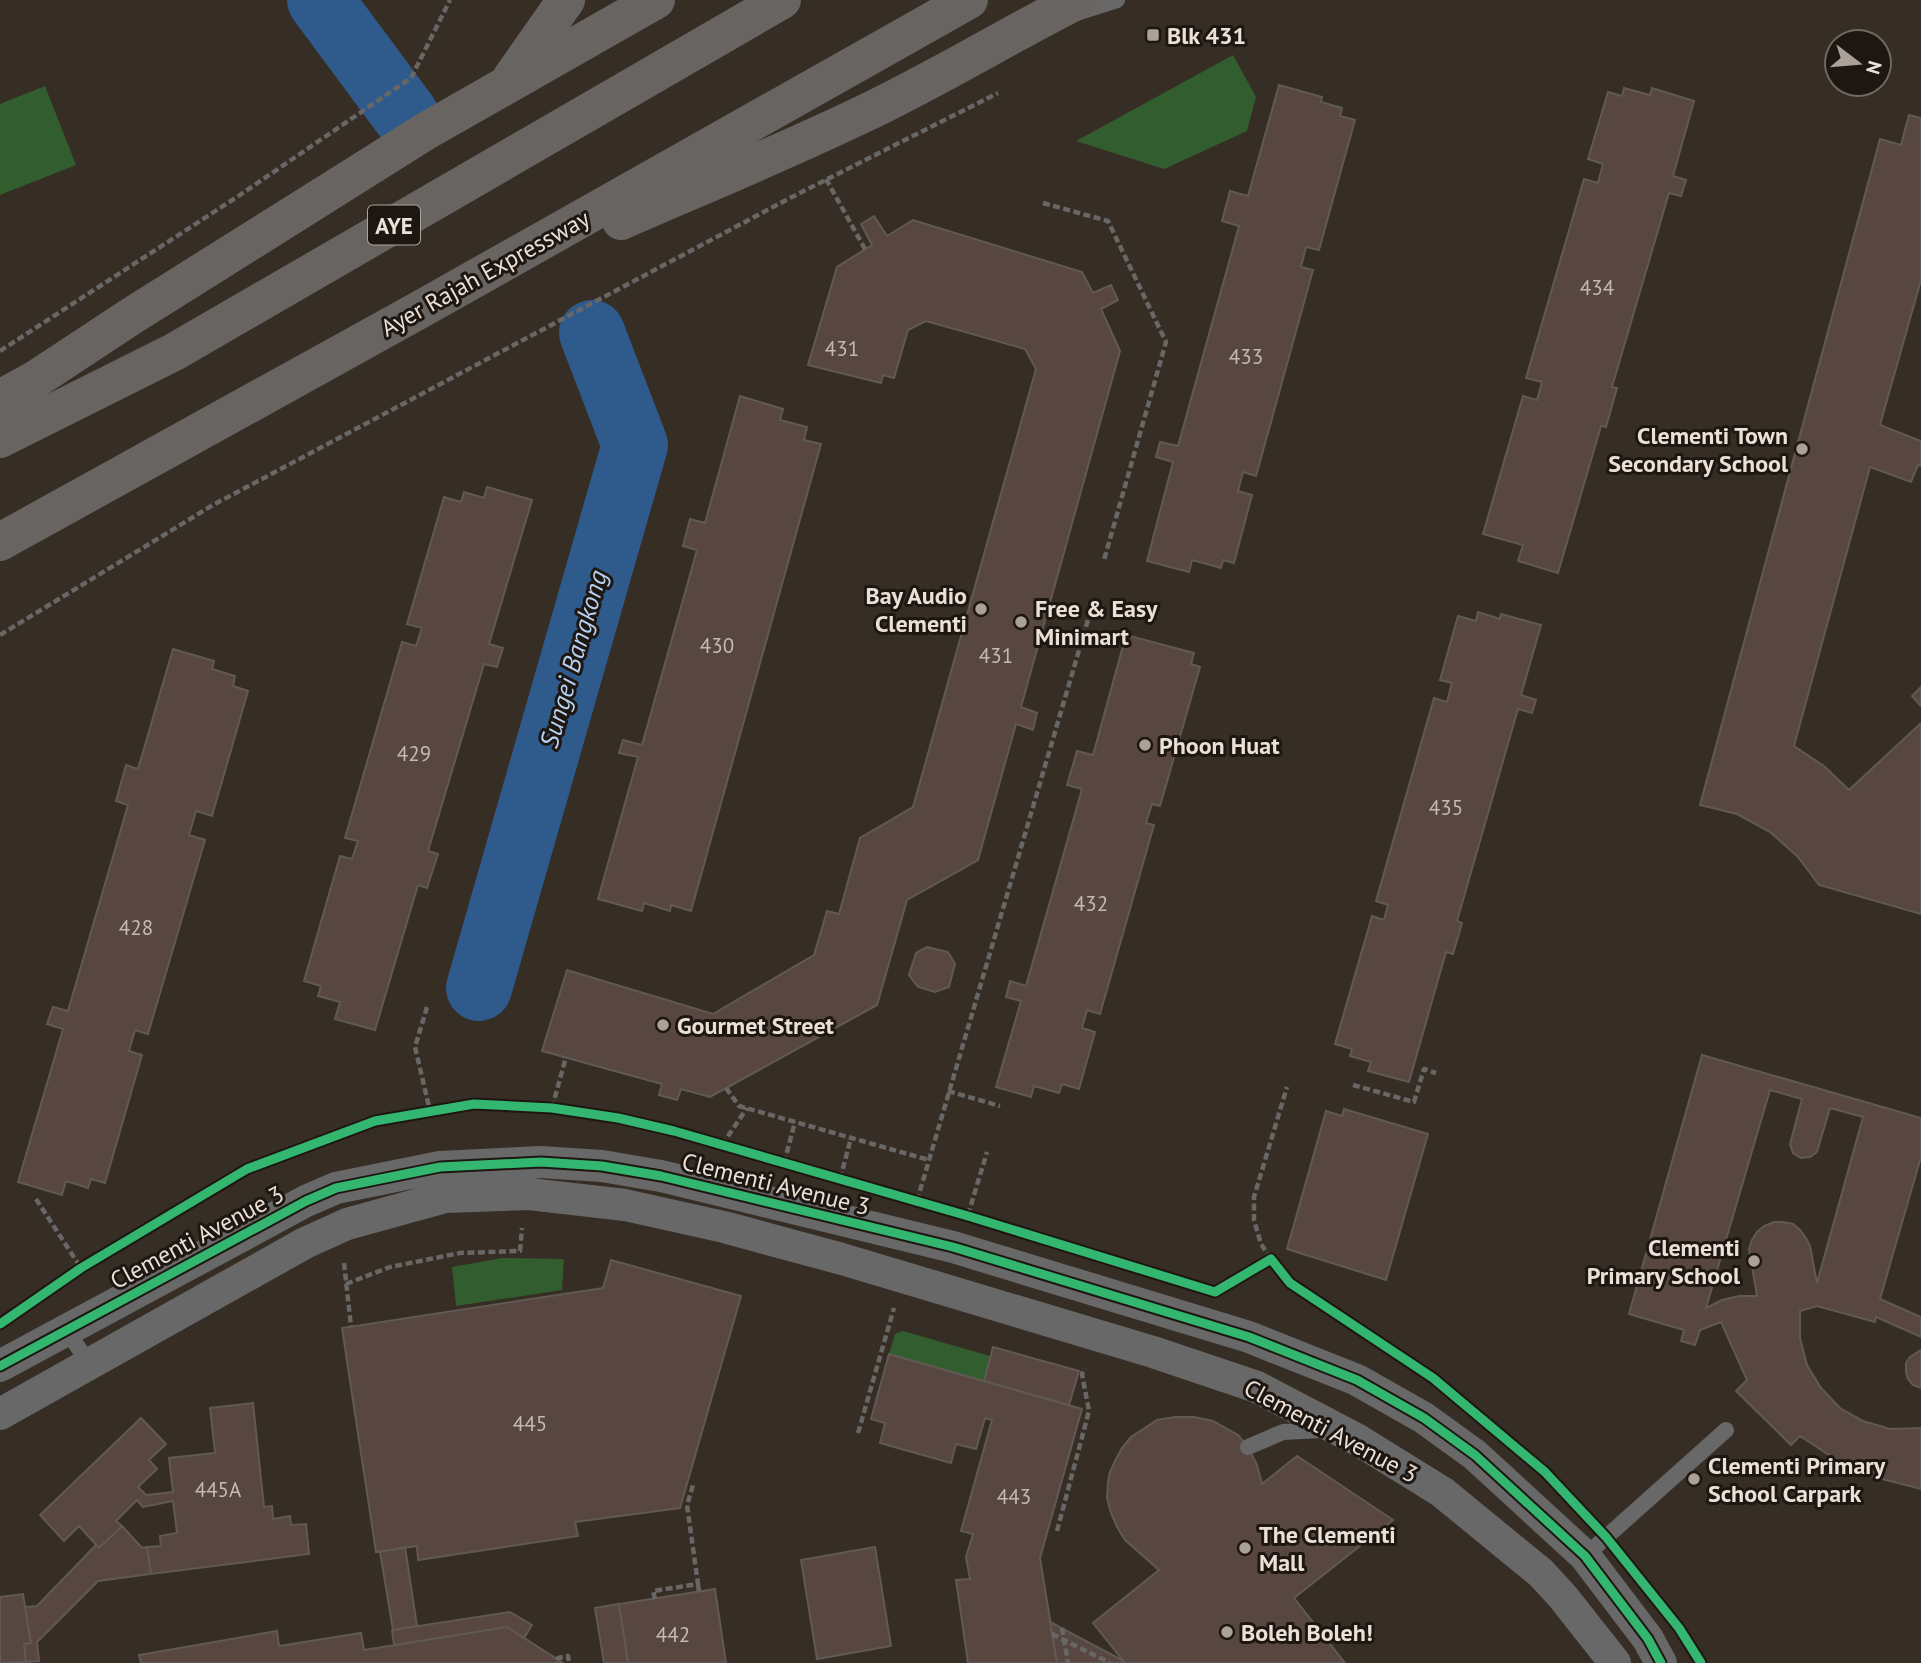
<svg xmlns="http://www.w3.org/2000/svg" width="1921" height="1663" viewBox="0 0 1921 1663" font-family="'PT Sans',sans-serif">
  <rect width="100%" height="100%" fill="#362d25"/>
  <path fill="#325d2e" d="M1233,55L1256,97L1247,131L1164,169L1076,141Z
    M45,86L76,165L0,195V104Z
    M502,1258L564,1259L562,1290L456,1306L452,1267Z
    M903,1331L990,1356L984,1381L889,1354L895,1334Z"/>
  <g fill="none" stroke-linecap="round" stroke-linejoin="round">
    <path stroke="#2f5a8c" stroke-width="66" d="M320,0L406,116
      M479,988L635,445L592,333"/>
  </g>
  <path fill="#574740" stroke="#615954" stroke-width="2" fill-rule="evenodd" d="M1279,85L1322,97L1321,102L1342,108L1340,116L1355,120L1319,250L1306,247L1301,267L1313,270L1256,476L1243,472L1238,491L1252,495L1234,563L1223,560L1221,568L1192,560L1189,572L1147,561L1173,462L1156,457L1160,442L1178,446L1239,226L1222,221L1230,191L1248,196Z
    M1624,88L1650,95L1652,88L1694,101L1673,176L1686,180L1681,196L1669,193L1612,387L1617,388L1606,427L1601,426L1558,573L1518,561L1523,545L1483,534L1523,396L1537,400L1542,382L1526,378L1584,179L1598,183L1603,164L1588,159L1608,92L1622,96Z
    M1909,115L1921,118V280L1880,425L1921,441V466L1918,465L1911,482L1870,467L1794,746L1824,766L1849,790L1921,723V914L1819,885L1798,857L1770,832L1737,814L1700,805L1880,139L1901,145Z
    M874,216L887,236L913,220L1082,272L1093,293L1111,285L1118,300L1101,309L1120,351L1021,707L1037,713L1033,730L1016,724L978,860L907,900L877,1005L710,1097L681,1089L677,1100L659,1095L662,1084L542,1051L567,970L713,1014L814,955L827,911L839,914L860,838L913,807L1036,369L1025,349L926,321L908,330L894,378L883,375L881,383L808,365L837,267L872,245L861,224Z
    M740,396L783,409L780,420L807,427L804,440L821,444L691,911L671,905L670,911L644,903L642,911L598,899L638,757L619,753L623,740L642,745L697,550L683,546L690,519L705,523Z
    M487,487L532,500L489,644L503,648L497,667L484,664L428,851L438,854L427,888L418,885L375,1030L335,1019L340,1002L318,996L321,986L304,981L340,856L352,859L358,841L345,838L402,642L416,646L422,628L407,624L444,497L461,502L464,492L484,498Z
    M1478,612L1500,619L1501,614L1541,625L1521,695L1536,700L1532,713L1518,709L1457,921L1462,923L1453,954L1446,952L1409,1082L1368,1071L1371,1062L1350,1056L1352,1049L1335,1044L1372,916L1384,920L1388,905L1376,901L1434,698L1447,702L1452,683L1440,680L1458,616L1476,621Z
    M1126,635L1194,653L1191,664L1200,667L1160,806L1152,804L1146,823L1154,825L1100,1014L1087,1010L1082,1028L1095,1032L1079,1089L1062,1084L1059,1093L1034,1086L1031,1097L996,1087L1021,1001L1006,997L1010,981L1026,986L1082,789L1067,785L1077,751L1093,755Z
    M173,649L214,661L212,669L235,676L233,686L248,691L212,816L196,811L189,835L205,840L148,1034L135,1030L129,1051L142,1055L105,1183L91,1179L88,1188L66,1181L62,1195L18,1182L63,1029L47,1024L53,1007L68,1011L128,805L116,801L126,765L138,769Z
    M1921,687V706L1912,696Z
    M927,947L948,952L955,964L949,987L935,992L918,987L909,975L916,953Z
    M1702,1055L1921,1118V1157L1880,1299L1921,1317V1337L1876,1317L1875,1322L1817,1306L1800,1311V1338L1807,1365L1821,1388L1840,1408L1863,1421L1890,1429L1921,1428V1489L1855,1472L1800,1436L1791,1445L1736,1391L1747,1380L1721,1322L1700,1330L1695,1345L1681,1341L1684,1330L1629,1314ZM1770,1090L1802,1099L1790,1144L1793,1153L1801,1158L1810,1157L1817,1152L1830,1108L1863,1117L1817,1283L1810,1246L1806,1238L1800,1230L1793,1224L1783,1222H1774L1764,1226L1757,1232L1752,1240L1749,1249L1757,1296H1739L1722,1300L1706,1308Z
    M1344,1109L1428,1134L1386,1280L1287,1249L1326,1111L1342,1116Z
    M611,1260L741,1296L680,1508L575,1522L578,1536L418,1560L417,1546L376,1552L342,1328L603,1288Z
    M993,1347L1079,1371L1069,1405L984,1381Z
    M1921,1350V1388L1913,1385L1908,1379L1906,1372V1363L1910,1357Z
    M889,1354L1082,1409L1040,1558L1057,1663H968L956,1580L970,1579L966,1557L973,1534L961,1531L992,1420L985,1418L976,1449L956,1444L951,1463L880,1443L885,1423L871,1419Z
    M253,1403L264,1507L272,1506L273,1519L290,1516L291,1525L306,1524L309,1554L151,1574L147,1547L161,1546L160,1536L177,1533L173,1501L143,1507L137,1500L116,1521L122,1526L99,1548L79,1526L64,1541L40,1515L141,1418L166,1444L149,1460L157,1469L138,1487L146,1495L173,1492L169,1458L215,1453L210,1408Z
    M1175,1417H1194L1213,1421L1238,1435L1248,1447L1257,1465L1262,1484L1297,1456L1393,1520L1294,1598L1345,1663H1125L1093,1623L1159,1570L1125,1540L1117,1527L1111,1513L1107,1498L1108,1482L1110,1472L1115,1461L1122,1448L1131,1437L1157,1420Z
    M122,1526L142,1548L147,1547L151,1574L98,1581L37,1642L39,1661L26,1662L24,1644L31,1643L25,1607L37,1606L96,1545L99,1548Z
    M405,1547L417,1626L393,1630L380,1552Z
    M875,1547L891,1646L817,1659L801,1560Z
    M715,1589L726,1663H628L619,1604Z
    M23,1594L31,1643L24,1644L26,1662L0,1663V1597Z
    M619,1604L628,1663H604L595,1608Z
    M510,1612L532,1625L524,1638L507,1627L394,1645L392,1630Z
    M1050,1622L1122,1660L1125,1663H1057Z
    M507,1627L563,1663H141L139,1655L277,1631L279,1646L361,1633L364,1650Z"/>
  <g fill="none" stroke-linecap="round" stroke-linejoin="round">
    <path stroke="#686766" stroke-width="4.5" stroke-dasharray="7 3.5" stroke-linecap="butt" d="M826,179L865,249
      M1043,203L1108,221L1166,342L1104,560
      M0,351L237,197L411,78L450,0
      M0,635L213,505L788,199L998,93
      M427,1007L415,1047L430,1111
      M1353,1085L1414,1102L1424,1069L1436,1073
      M726,1088L739,1106L929,1160
      M948,1091L1000,1106
      M552,1108L566,1057
      M722,1145L747,1108
      M784,1163L795,1122
      M840,1179L851,1138
      M36,1199L81,1268
      M917,1201L1090,613
      M968,1215L987,1152
      M1271,1259L1261,1244L1254,1220V1197L1287,1087
      M344,1263L351,1326
      M346,1284L390,1267L460,1253L520,1251L522,1228
      M858,1433L894,1308
      M1057,1531L1089,1411L1082,1374L1084,1368
      M698,1584L699,1592
      M655,1599L653,1591L698,1584L687,1505L693,1485
      M1062,1628L1068,1663
      M1052,1634L1110,1663
      M557,1660L558,1658L568,1656L569,1663"/>
    <path stroke="#686869" stroke-width="16" d="M1076,13L1117,0
      M66,1329L89,1364
      M1248,1447L1283,1432L1321,1430L1326,1431
      M1585,1556L1726,1430"/>
    <path stroke="#686869" stroke-width="32" d="M0,1366L306,1201L336,1188L440,1167L541,1162L602,1166L661,1176L953,1247L1249,1337L1357,1380L1424,1418L1475,1455L1585,1556L1648,1639L1661,1663
      M0,1414L305,1243L347,1224L445,1197L529,1194L625,1205L724,1227L842,1259L1153,1352L1257,1387L1358,1440L1442,1492L1541,1573L1563,1597L1615,1663"/>
    <path stroke="#676462" stroke-width="38" d="M512,77L566,0
      M621,221C701,186 782,153 861,115C935,80 1005,37 1078,0
      M0,399L36,379L130,317L426,131L656,0
      M0,439L174,352L782,0
      M0,542L421,309L969,0"/>
    <defs>
      <path id="cycleway" d="M0,1324L81,1268L247,1169L375,1121L474,1104L552,1108L618,1118L674,1131L968,1216L1215,1292L1271,1259L1290,1283L1433,1378L1545,1472L1606,1537L1679,1628L1701,1663
        M0,1366L306,1201L336,1188L440,1167L541,1162L602,1166L661,1176L953,1247L1249,1337L1357,1380L1424,1418L1475,1455L1585,1556L1648,1639L1661,1663"/>
    </defs>
    <use href="#cycleway" stroke="#1e1711" stroke-width="13"/>
    <use href="#cycleway" stroke="#33b770" stroke-width="9"/>
  </g>
  <g fill="#aba199" stroke="#1e1711" stroke-width="2.5">
    <rect x="1146" y="28" width="14" height="14" rx="3.5"/>
    <circle cx="1802" cy="449" r="7"/>
    <circle cx="981" cy="609" r="7"/>
    <circle cx="1021" cy="622" r="7"/>
    <circle cx="1145" cy="745" r="7"/>
    <circle cx="663" cy="1025" r="7"/>
    <circle cx="1754" cy="1261" r="7"/>
    <circle cx="1694" cy="1479" r="7"/>
    <circle cx="1245" cy="1548" r="7"/>
    <circle cx="1227" cy="1632" r="7"/>
  </g>
  <g text-anchor="middle" dominant-baseline="central" stroke-width="6" stroke-linejoin="round" paint-order="stroke">
    <g font-size="21" fill="#c5bab1">
      <text x="1597" y="287">434</text>
      <text x="842" y="348">431</text>
      <text x="1246" y="356">433</text>
      <text x="717" y="645">430</text>
      <text x="996" y="655">431</text>
      <text x="414" y="753">429</text>
      <text x="1446" y="807">435</text>
      <text x="1091" y="903">432</text>
      <text x="136" y="927">428</text>
      <text x="530" y="1423">445</text>
      <text x="218" y="1489">445A</text>
      <text x="1014" y="1496">443</text>
      <text x="673" y="1634">442</text>
    </g>
    <rect fill="#1e1711" stroke="#ada49c" stroke-width="2" x="368" y="205.5" width="52" height="39" rx="5"/>
    <g font-size="23" font-weight="bold" fill="#eae0d7">
      <text x="394" y="225">AYE</text>
    </g>
    <g font-size="24" font-weight="bold" fill="#eae0d7" stroke="#1e1711" text-anchor="start">
      <text x="1167" y="35">Blk 431</text>
      <text x="1788" y="435" text-anchor="end">Clementi Town<tspan x="1788" dy="28">Secondary School</tspan></text>
      <text x="967" y="595" text-anchor="end">Bay Audio<tspan x="967" dy="28">Clementi</tspan></text>
      <text x="1035" y="608">Free &amp; Easy<tspan x="1035" dy="28">Minimart</tspan></text>
      <text x="1159" y="745">Phoon Huat</text>
      <text x="677" y="1025">Gourmet Street</text>
      <text x="1740" y="1247" text-anchor="end">Clementi<tspan x="1740" dy="28">Primary School</tspan></text>
      <text x="1708" y="1465">Clementi Primary<tspan x="1708" dy="28">School Carpark</tspan></text>
      <text x="1259" y="1534">The Clementi<tspan x="1259" dy="28">Mall</tspan></text>
      <text x="1241" y="1632">Boleh Boleh!</text>
    </g>
    <g font-size="24" fill="#eae0d7" stroke="#1e1711">
      <text transform="translate(485 273) rotate(-29)">Ayer Rajah Expressway</text>
      <text transform="translate(776 1184) rotate(14)">Clementi Avenue 3</text>
      <text transform="translate(197 1237) rotate(-28)">Clementi Avenue 3</text>
      <text transform="translate(1331 1431) rotate(28)">Clementi Avenue 3</text>
    </g>
    <g font-size="26" font-style="italic" fill="#b6d1f1" stroke="#1e1711">
      <text transform="translate(573 659) rotate(-74)">Sungei Bangkong</text>
    </g>
  </g>
  <g transform="translate(1858 63) rotate(106)"><circle r="33" fill="#1e1711" stroke="#706760" stroke-width="2"/>
  <path d="M0-5L12 26L0 18L-12 26Z" fill="#aba199"/>
  <text y="-10" font-size="19" font-weight="bold" text-anchor="middle" fill="#eae0d7">N</text>
  </g>
</svg>
